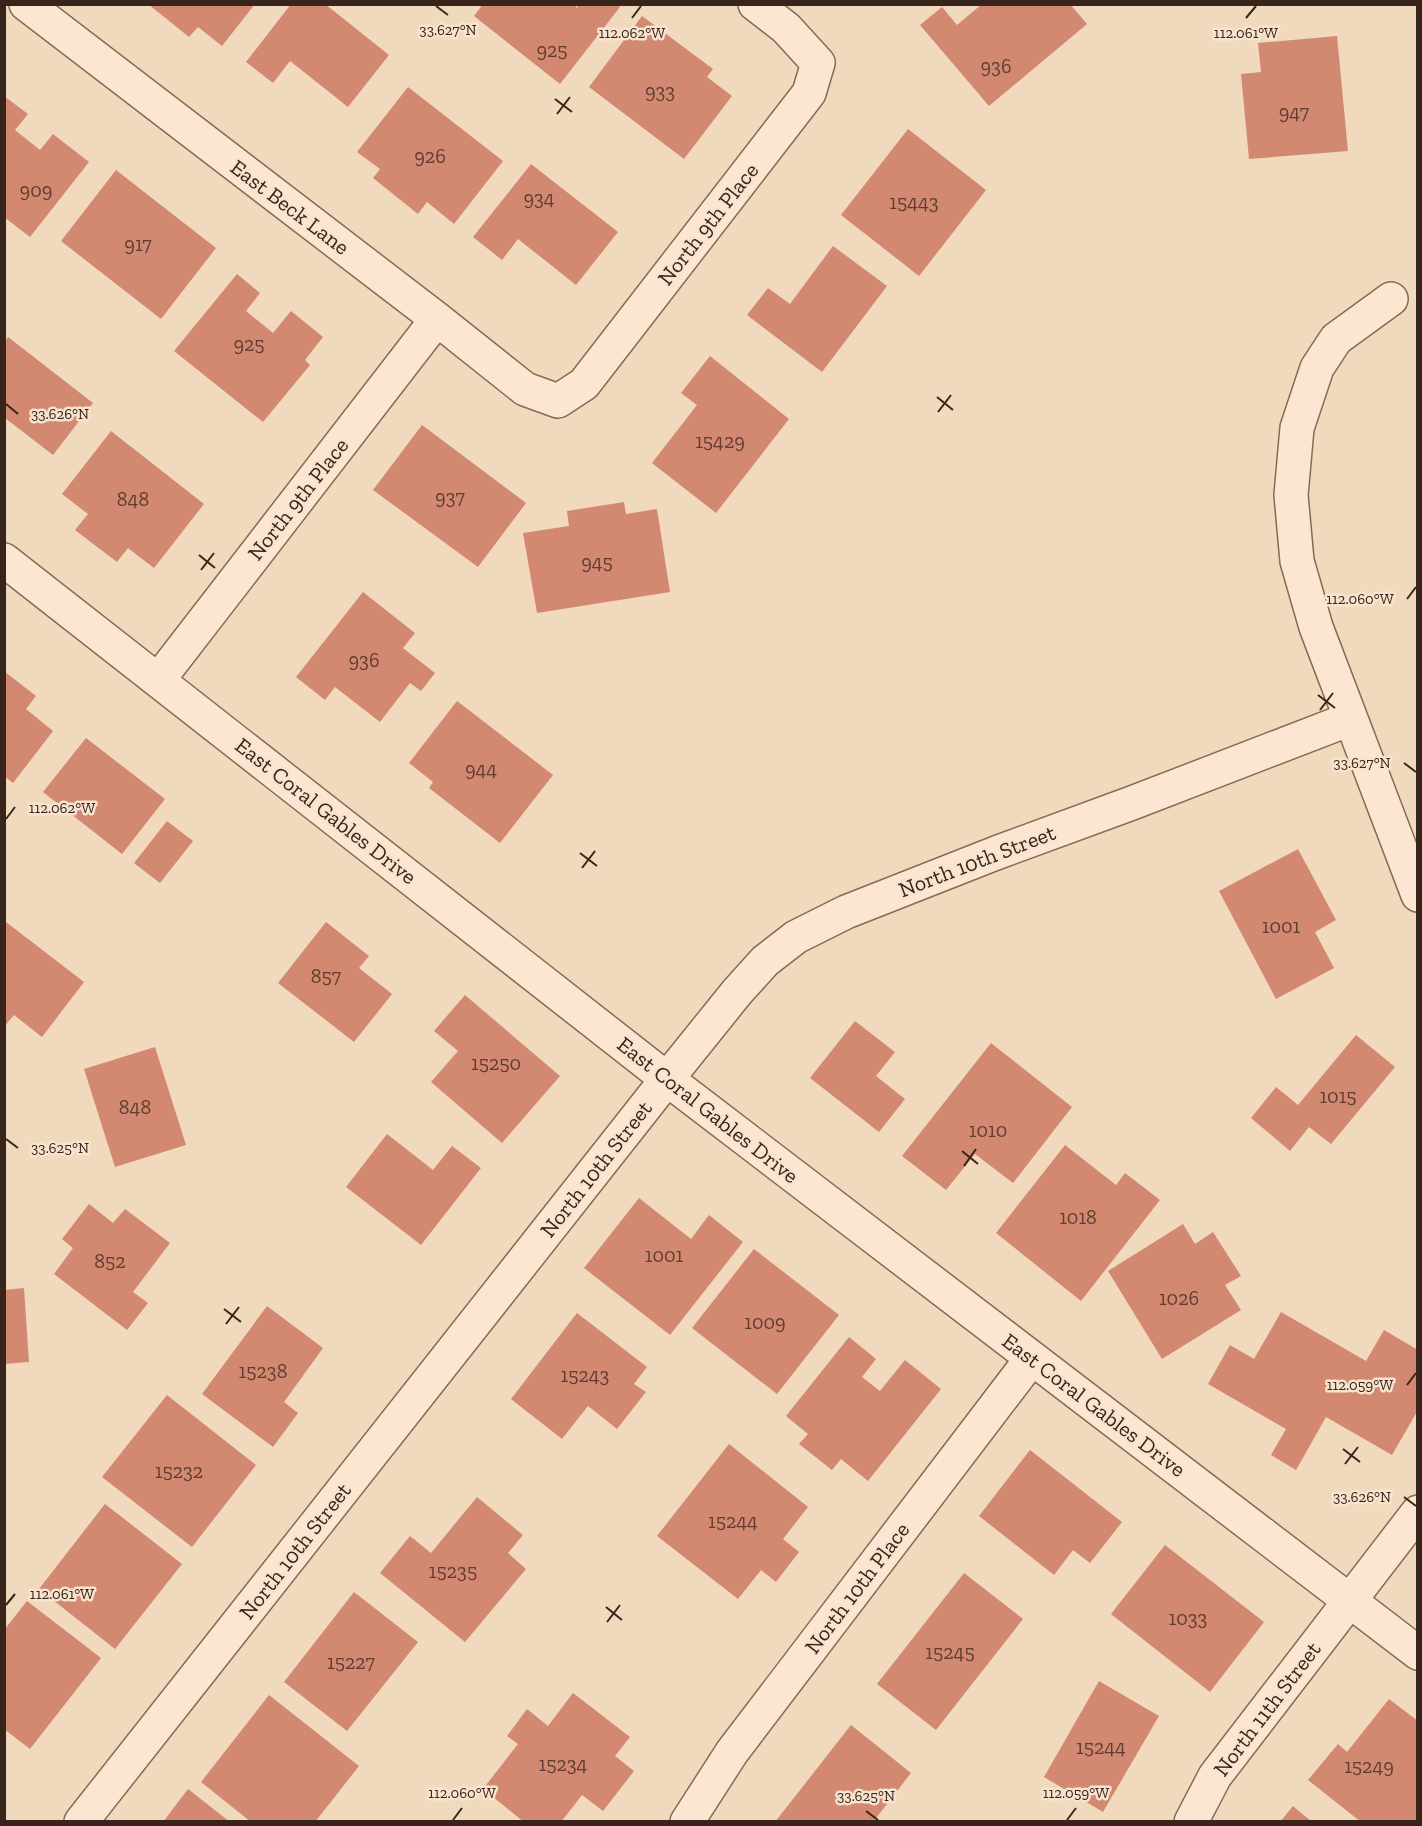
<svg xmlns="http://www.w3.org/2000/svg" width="1422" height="1826" viewBox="0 0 1422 1826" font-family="'Zilla Slab',serif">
  <rect width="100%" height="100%" fill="#f1d9be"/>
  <path fill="#d28871" d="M148,4H255L222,46L198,27L189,37Z
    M291,4H325L389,55L348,107L290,61L273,83L246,62Z
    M483,4H573L577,8L579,4H616L620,7L560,84L474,16Z
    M982,4H1070L1087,24L989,106L920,25L942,7L957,25Z
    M642,16L713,69L707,77L732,96L684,159L589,87Z
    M1337,36L1348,151L1249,159L1241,74L1261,72L1258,43Z
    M408,87L503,161L454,224L427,202L418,214L373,178L380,169L357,152Z
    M4,96L28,114L15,130L40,150L53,134L89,162L30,237L4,217Z
    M908,129L986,190L919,276L841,215Z
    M531,164L618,232L576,285L518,239L502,260L473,237Z
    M116,170L216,248L161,319L61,241Z
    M833,246L887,286L822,372L747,315L768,288L790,304Z
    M237,274L260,293L246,311L273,333L291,311L323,337L305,360L310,365L263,422L174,351Z
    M8,337L93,403L53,455L5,418V342Z
    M710,356L789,419L716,513L652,463L697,405L681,393Z
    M422,425L526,503L478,567L373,490Z
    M111,431L204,504L154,568L128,548L117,562L75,530L88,514L62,494Z
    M624,502L626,514L657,509L670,592L537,613L523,533L569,526L567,511Z
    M363,592L415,633L403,648L435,673L421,691L410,683L380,722L335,687L325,700L296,677Z
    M4,671L36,696L26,709L53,731L13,783L4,776Z
    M457,701L553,775L500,843L429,788L433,782L409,763Z
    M86,738L165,799L122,854L43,792Z
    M167,821L193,841L160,883L134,863Z
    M1298,849L1336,920L1315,932L1334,968L1276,999L1219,891Z
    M6,922L84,982L42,1037L14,1015L4,1027V924Z
    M326,922L369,956L359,968L392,994L354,1042L278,983Z
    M465,995L560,1076L502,1143L431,1082L458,1051L434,1031Z
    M855,1021L895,1052L876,1076L905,1099L879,1132L810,1078Z
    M1356,1035L1395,1067L1331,1144L1309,1127L1290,1151L1251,1118L1276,1087L1298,1105Z
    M991,1043L1072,1107L1013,1183L975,1154L946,1190L902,1156Z
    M155,1047L186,1145L115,1167L84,1069Z
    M387,1134L433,1170L452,1146L481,1168L421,1245L346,1187Z
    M1065,1145L1116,1185L1125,1173L1160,1200L1081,1301L996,1233Z
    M639,1198L691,1239L709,1215L743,1242L670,1335L584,1268Z
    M89,1204L113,1223L125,1209L170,1243L133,1292L148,1303L127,1330L54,1274L73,1248L62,1239Z
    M1183,1224L1195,1244L1213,1232L1241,1276L1225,1285L1241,1310L1162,1359L1108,1271Z
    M754,1249L839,1315L777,1394L692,1328Z
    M24,1288L29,1362L4,1364V1290Z
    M267,1306L323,1348L284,1402L298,1413L273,1447L202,1394Z
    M1281,1312L1366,1361L1384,1330L1418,1350V1410L1392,1455L1326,1417L1296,1470L1271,1455L1286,1429L1208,1384L1230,1345L1254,1359Z
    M577,1313L647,1367L634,1384L646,1392L617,1429L588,1406L562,1439L511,1399Z
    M849,1337L876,1359L862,1377L880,1391L905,1360L941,1389L868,1481L841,1459L832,1470L799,1444L808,1434L786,1416Z
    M167,1395L256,1465L192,1547L102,1477Z
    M729,1444L808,1507L783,1539L799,1552L776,1582L761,1570L738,1599L657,1536Z
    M1030,1450L1122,1522L1090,1563L1073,1550L1054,1575L979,1516Z
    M477,1497L523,1535L508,1553L526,1569L465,1642L380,1573L410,1536L431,1553Z
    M105,1504L182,1564L115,1649L39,1589Z
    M1165,1545L1264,1622L1210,1692L1111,1614Z
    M964,1573L1023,1619L936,1730L877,1684Z
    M354,1592L418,1642L347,1731L284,1682Z
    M27,1601L101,1658L30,1749L4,1729V1630Z
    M1099,1681L1159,1716L1103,1812L1044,1777Z
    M573,1693L630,1737L615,1756L634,1771L603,1811L582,1795L561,1822H524L483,1789L518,1744L507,1736L527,1709L548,1726Z
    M269,1695L359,1766L315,1822H251L201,1782Z
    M1389,1699L1418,1721V1822H1361L1308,1780L1338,1744L1347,1752Z
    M851,1725L911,1773L873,1822H775Z
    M188,1789L230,1822H163Z
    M1293,1806L1312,1822H1280Z"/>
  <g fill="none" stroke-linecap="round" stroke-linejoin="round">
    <defs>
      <path id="minor" d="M26,4L437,319L525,389L558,401L584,384L809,93L818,63L786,28L755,4
        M1391,299L1336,339L1317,368L1297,428L1291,495L1297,561L1316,627L1418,895
        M4,560L667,1079L1418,1653
        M159,679L437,319
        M81,1822L667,1079L737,992L765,961L796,937L846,912L996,853L1132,803L1350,719
        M687,1822L732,1752L1032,1358
        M1191,1822L1215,1776L1418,1512"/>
    </defs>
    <use href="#minor" stroke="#8a6855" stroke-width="36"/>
    <use href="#minor" stroke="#fbe7d1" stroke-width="33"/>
  </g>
  <path fill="none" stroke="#39241b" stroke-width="2" d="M436,6L448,15M632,18L641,6M1246,18L1256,6M555,99L572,112M557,114L570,97M937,397L953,410M6,404L18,414M938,412L951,395M199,555L215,568M201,570L214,553M1407,599L1416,587M1318,695L1335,708M1320,710L1333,693M1404,763L1416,772M6,819L15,807M580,853L597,866M582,868L595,851M6,1139L18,1148M962,1151L978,1164M964,1166L976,1149M224,1309L241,1322M226,1324L239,1307M1407,1385L1416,1373M1343,1449L1360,1462M1345,1464L1358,1447M1404,1497L1416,1506M6,1605L15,1594M606,1607L622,1620M607,1622L620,1605M866,1811L878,1820M453,1820L462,1808M1067,1820L1076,1808"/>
  <g text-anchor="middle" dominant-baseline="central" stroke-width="5" stroke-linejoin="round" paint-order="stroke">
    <g font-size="20" fill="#5f3d30">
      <text x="552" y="50">925</text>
      <text x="996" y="66">936</text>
      <text x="660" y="91">933</text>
      <text x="1294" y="112">947</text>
      <text x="430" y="156">926</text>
      <text x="36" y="190">909</text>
      <text x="539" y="198">934</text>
      <text x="914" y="202">15443</text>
      <text x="138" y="244">917</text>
      <text x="249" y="344">925</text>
      <text x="720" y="441">15429</text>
      <text x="450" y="497">937</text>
      <text x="133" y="499">848</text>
      <text x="597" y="562">945</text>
      <text x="364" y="660">936</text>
      <text x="481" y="769">944</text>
      <text x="1281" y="926">1001</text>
      <text x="326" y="976">857</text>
      <text x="496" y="1063">15250</text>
      <text x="1338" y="1096">1015</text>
      <text x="135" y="1107">848</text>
      <text x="988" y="1130">1010</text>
      <text x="1078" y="1217">1018</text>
      <text x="664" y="1255">1001</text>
      <text x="110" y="1261">852</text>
      <text x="1179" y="1298">1026</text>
      <text x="765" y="1322">1009</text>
      <text x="263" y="1371">15238</text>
      <text x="585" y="1375">15243</text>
      <text x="179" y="1471">15232</text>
      <text x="733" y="1521">15244</text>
      <text x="453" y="1571">15235</text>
      <text x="1188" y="1618">1033</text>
      <text x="950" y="1652">15245</text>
      <text x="351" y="1662">15227</text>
      <text x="1101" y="1747">15244</text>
      <text x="563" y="1764">15234</text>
      <text x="1369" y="1766">15249</text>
    </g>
    <g font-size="22" fill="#39241b" stroke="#f8e4ce">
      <text transform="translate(290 207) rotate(37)">East Beck Lane</text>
      <text transform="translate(708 224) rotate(-52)">North 9th Place</text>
      <text transform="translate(298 499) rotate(-52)">North 9th Place</text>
      <text transform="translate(326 811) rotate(38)">East Coral Gables Drive</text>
      <text transform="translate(977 861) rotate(-21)">North 10th Street</text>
      <text transform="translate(708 1110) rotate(38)">East Coral Gables Drive</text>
      <text transform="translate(596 1169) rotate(-52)">North 10th Street</text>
      <text transform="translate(1094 1405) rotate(37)">East Coral Gables Drive</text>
      <text transform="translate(295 1551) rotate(-52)">North 10th Street</text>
      <text transform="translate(857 1588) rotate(-53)">North 10th Place</text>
      <text transform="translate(1267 1709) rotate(-53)">North 11th Street</text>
    </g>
  </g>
  <g font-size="15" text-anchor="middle" fill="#39241b" stroke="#f8e4ce" stroke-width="5" stroke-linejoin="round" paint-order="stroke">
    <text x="448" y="35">33.627°N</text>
    <text x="632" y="38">112.062°W</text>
    <text x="1246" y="38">112.061°W</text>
    <text x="60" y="419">33.626°N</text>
    <text x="1360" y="604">112.060°W</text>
    <text x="1362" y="768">33.627°N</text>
    <text x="62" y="813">112.062°W</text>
    <text x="60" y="1153">33.625°N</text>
    <text x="1360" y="1390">112.059°W</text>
    <text x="1362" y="1502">33.626°N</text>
    <text x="62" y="1599">112.061°W</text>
    <text x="462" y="1798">112.060°W</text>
    <text x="1076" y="1798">112.059°W</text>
    <text x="866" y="1801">33.625°N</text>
  </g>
  <rect width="1422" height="1826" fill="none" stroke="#39241b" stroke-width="12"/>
</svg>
